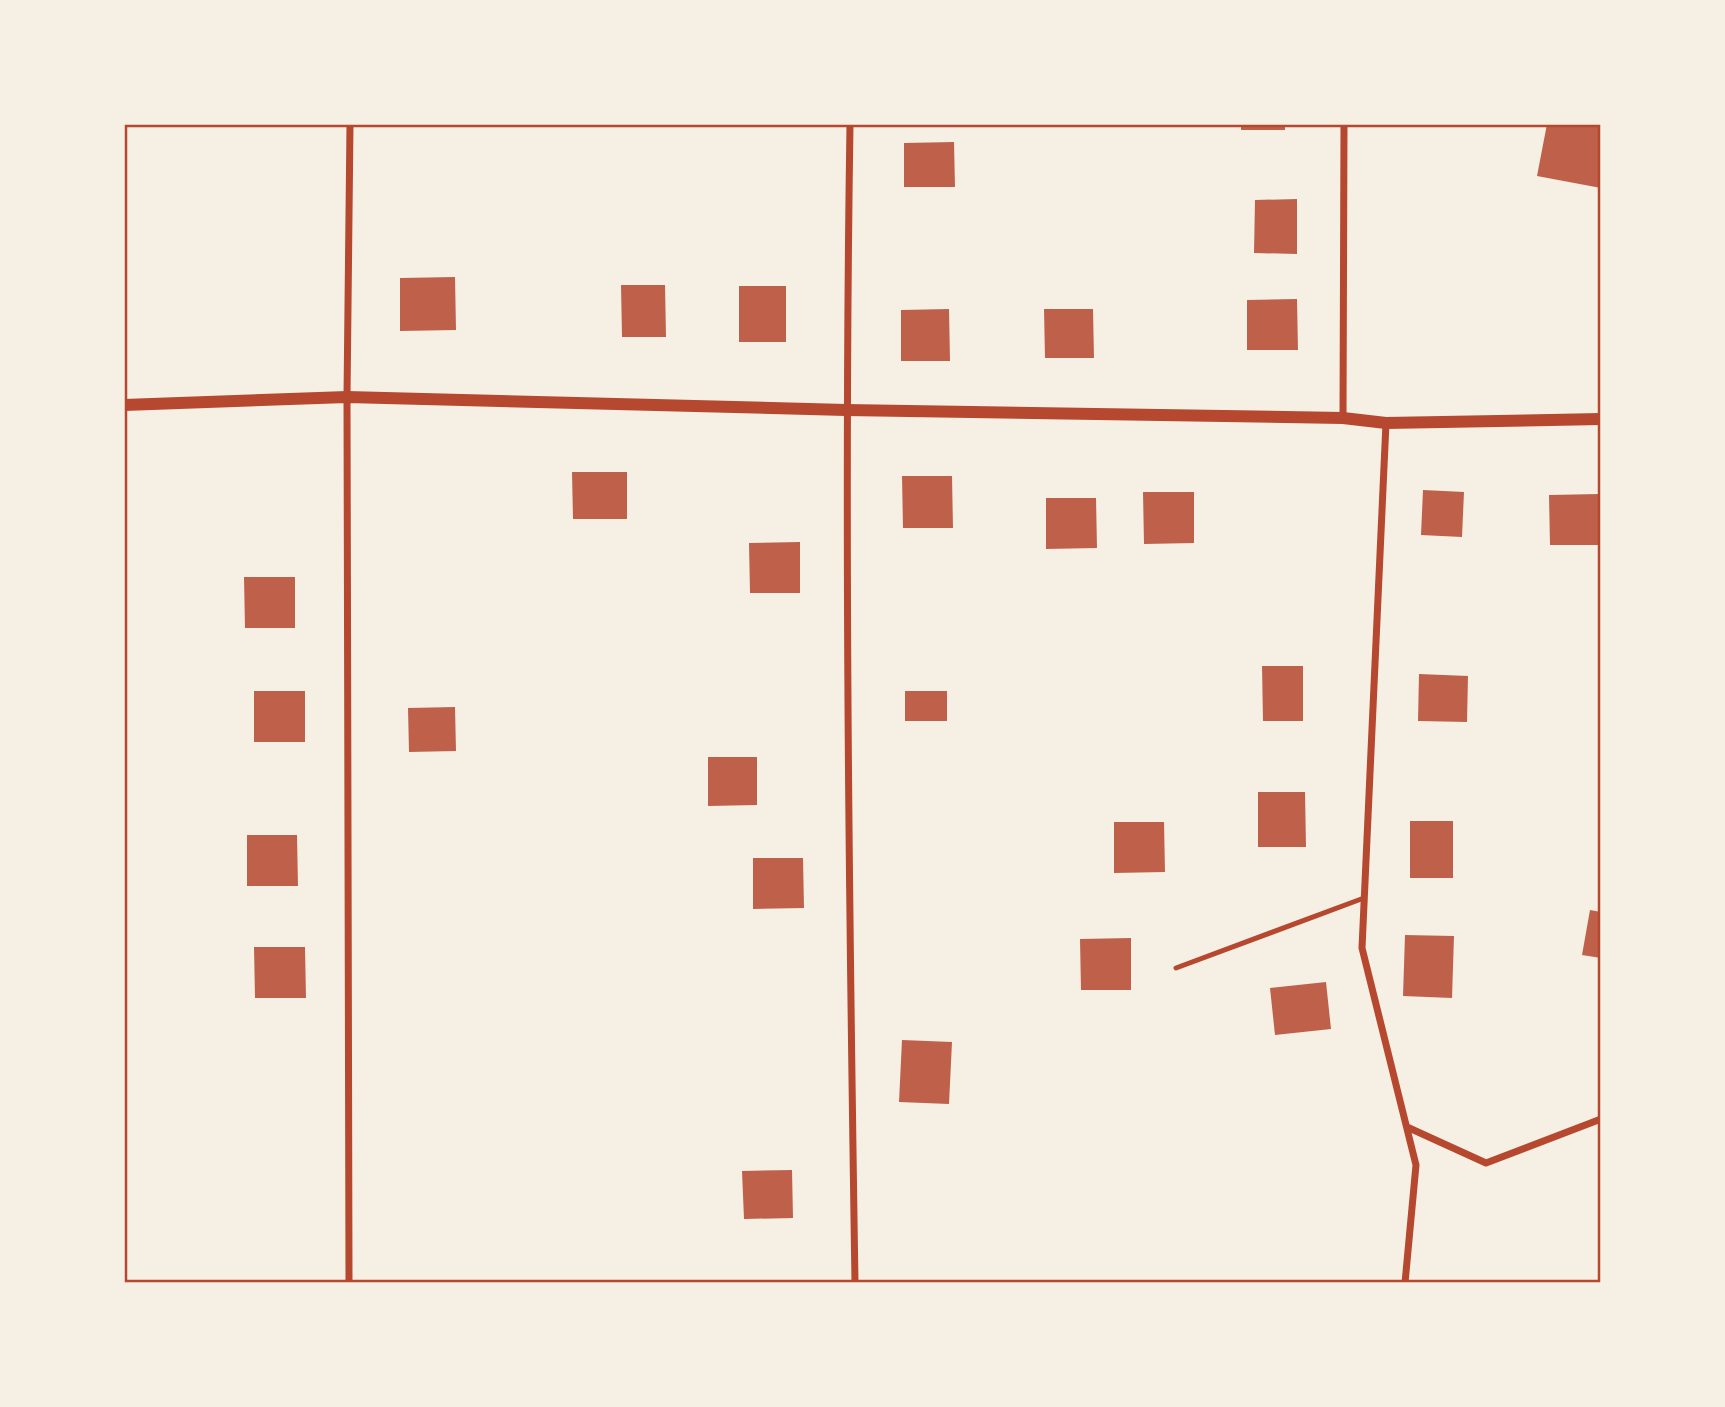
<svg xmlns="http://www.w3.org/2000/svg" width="1725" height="1407" viewBox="0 0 1725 1407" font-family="'Roboto Condensed',sans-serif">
  <rect width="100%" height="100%" fill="#f6efe4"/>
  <path fill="#bf614a" d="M1241,124H1285V130H1241Z
    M1547,124H1601V188L1537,176Z
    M954,142L955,187H904V143Z
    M1297,199V254L1254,253L1255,200Z
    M455,277L456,330L400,331V278Z
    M621,285H665L666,337H622Z
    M739,286H786V342H739Z
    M1297,299L1298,350H1247V300Z
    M949,309L950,361H901V310Z
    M1044,309H1093L1094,358H1045Z
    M572,472H627V519H573Z
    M902,476H952L953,528H903Z
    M1423,490L1464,492L1462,537L1421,535Z
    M1143,492H1194V543L1144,544Z
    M1599,494V545H1550L1549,495Z
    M1046,498H1096L1097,548L1046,549Z
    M800,542V593H750L749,543Z
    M244,577H295V628H245Z
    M1262,666H1303V721H1263Z
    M1419,674L1468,676L1467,722L1418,721Z
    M254,691H305V742H254Z
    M905,691H947V721H905Z
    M455,707L456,751L409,752L408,708Z
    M708,757H757V805L708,806Z
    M1258,792H1305L1306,847H1258Z
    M1410,821H1453V878H1410Z
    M1114,822H1164L1165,872L1114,873Z
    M247,835H297L298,886H247Z
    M753,858H803L804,908L753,909Z
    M1590,910L1601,912V958L1582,955Z
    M1405,935L1454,936L1452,998L1403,996Z
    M1131,938V990H1081L1080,939Z
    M254,947H305L306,998H255Z
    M1326,982L1331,1029L1275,1035L1270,988Z
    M902,1040L952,1042L949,1104L899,1102Z
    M792,1170L793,1218L744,1219L742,1171Z"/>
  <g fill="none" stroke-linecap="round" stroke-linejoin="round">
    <path stroke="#b5482f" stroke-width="5" d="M1176,968L1364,898"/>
    <path stroke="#b5482f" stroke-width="7" d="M850,124C844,511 849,896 855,1283
      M1343,418L1344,124
      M1386,423L1362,948L1416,1165L1405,1283
      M1407,1127L1486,1163L1601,1119
      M349,1283L347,397L350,124"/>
    <path stroke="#b5482f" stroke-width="12" d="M124,405L347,397L846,410L1343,418L1386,423L1601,419"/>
  </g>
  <rect width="1725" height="1407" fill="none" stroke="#f6efe4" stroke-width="252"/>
  <rect x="126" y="126" width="1473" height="1155" fill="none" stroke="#b5482f" stroke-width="2.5"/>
</svg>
